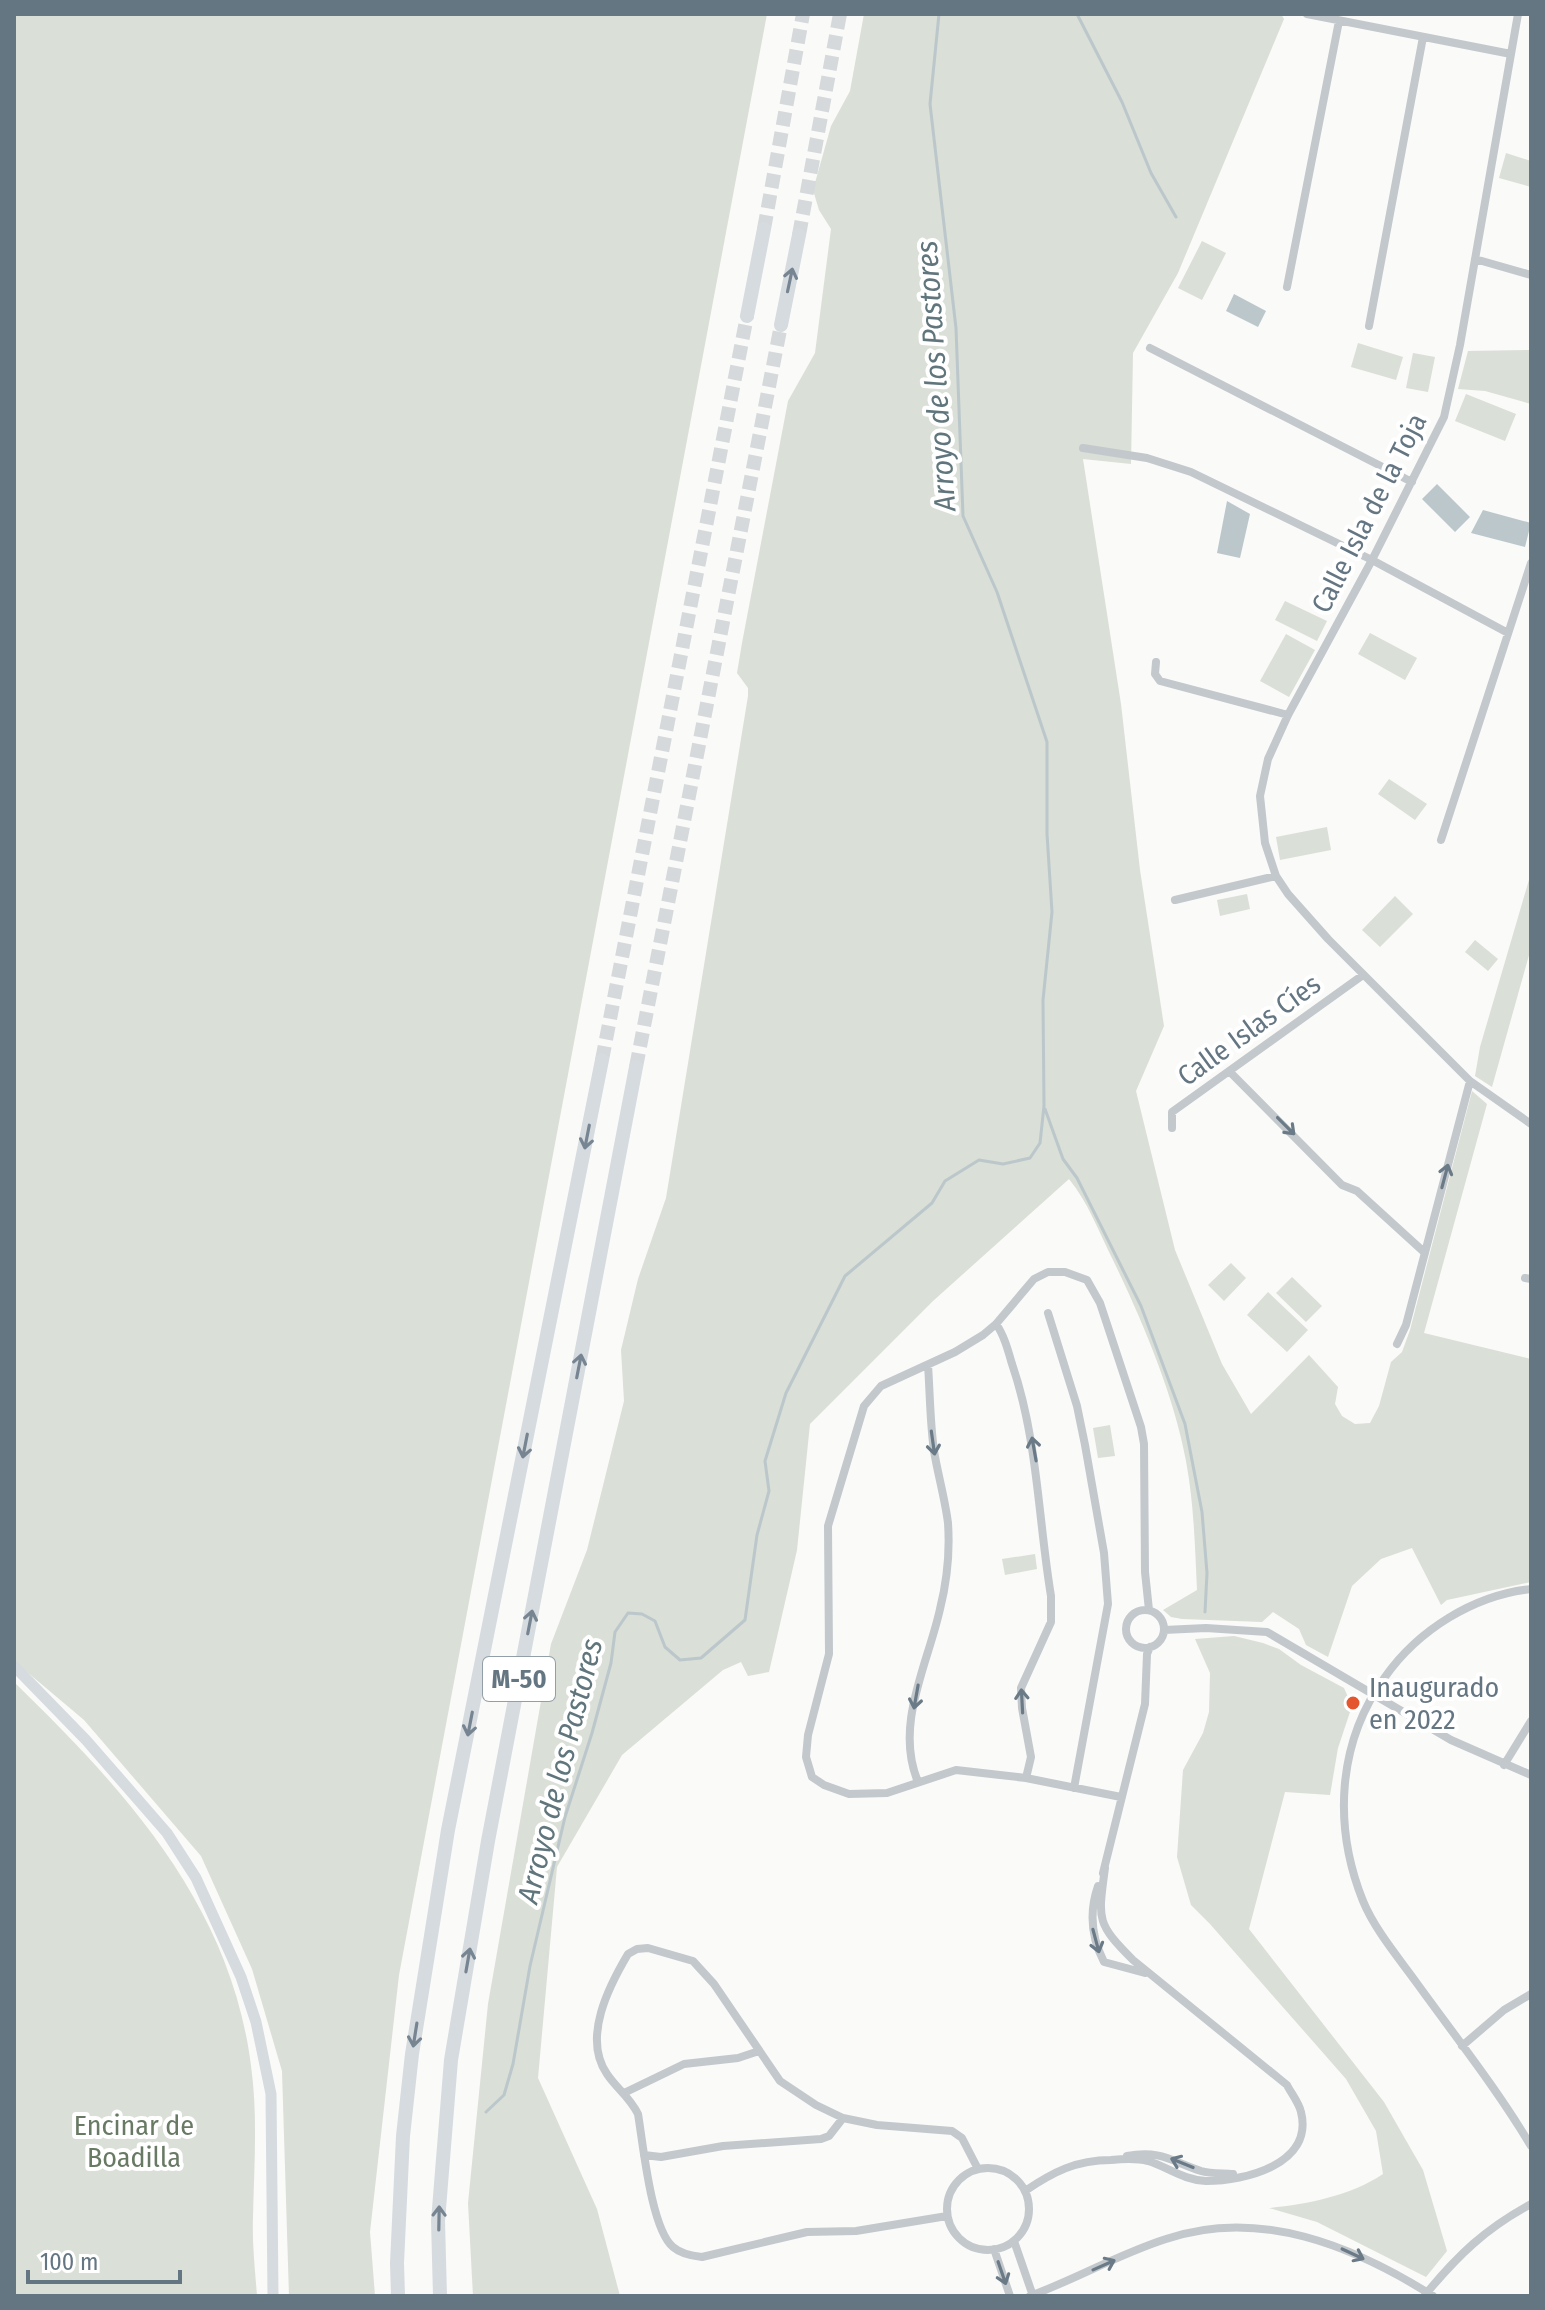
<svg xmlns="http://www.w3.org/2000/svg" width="1545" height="2310" viewBox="0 0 1545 2310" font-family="'Fira Sans Condensed',sans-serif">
  <rect width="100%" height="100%" fill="#fafaf8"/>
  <path fill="#dadfd7" d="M14,14H767L399,1975L370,2232L375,2296H289L282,2071L252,1969L201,1856L84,1720L14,1661Z
    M864,14H1281L1284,19L1178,273L1133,353L1131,464L1083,459L1121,704L1140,870L1164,1026L1136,1091L1175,1250L1222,1364L1251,1414L1309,1355L1338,1387L1335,1404L1342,1416L1355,1424L1370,1423L1379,1406L1391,1362L1402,1352L1410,1330L1472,1091L1487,1104L1424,1333L1531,1359V1582L1447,1600L1441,1605L1412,1548L1381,1559L1352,1586L1328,1657L1306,1645L1299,1629L1273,1612L1262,1622L1182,1619L1171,1617L1163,1610L1197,1590C1195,1547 1194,1504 1186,1461C1174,1395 1142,1320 1113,1260C1099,1232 1088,1202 1069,1179L933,1301L810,1424L797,1550L769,1672L748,1676L741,1662L723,1670L622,1755L557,1867L538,2078L597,2209L620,2296H473L468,2203L488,2004L551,1644L587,1550L624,1401L621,1350L638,1279L666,1198L748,696V688L737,673L742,643L788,401L815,353L831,229L819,210L813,190L831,126L850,91Z
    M1506,153L1531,161V187L1499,178Z
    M1202,241L1226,253L1202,300L1178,288Z
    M1358,343L1403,357L1396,380L1351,367Z
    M1531,350V404L1485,391L1458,389L1468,351Z
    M1413,353L1435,357L1428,392L1406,388Z
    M1466,394L1516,414L1505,441L1455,421Z
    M1285,601L1327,621L1317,641L1275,620Z
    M1370,633L1417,658L1405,680L1358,654Z
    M1286,634L1315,650L1289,697L1260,681Z
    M1389,779L1427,804L1415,820L1378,794Z
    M1327,827L1331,850L1280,860L1276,837Z
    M1531,873V948L1492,1087L1475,1076L1480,1047Z
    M1247,894L1250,909L1220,916L1217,900Z
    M1395,896L1413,914L1380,947L1362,930Z
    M1475,940L1498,959L1488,971L1465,952Z
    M1231,1263L1246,1278L1224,1301L1208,1285Z
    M1292,1277L1322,1306L1306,1322L1276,1293Z
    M1268,1292L1308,1330L1287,1352L1247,1315Z
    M1110,1425L1115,1456L1098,1458L1093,1428Z
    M1035,1554L1037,1569L1005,1575L1002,1559Z
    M1234,1636L1263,1643L1279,1649L1301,1665L1344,1688L1352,1706L1338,1748L1330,1795L1285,1792L1249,1929L1384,2102L1423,2170L1447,2251L1426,2277L1317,2222L1269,2208C1308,2204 1350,2196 1383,2174L1376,2131L1346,2079L1210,1924L1191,1905L1177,1857L1183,1770L1203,1733L1209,1712L1210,1673L1195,1639Z
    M14,1682C125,1790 231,1905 251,2066C258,2116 254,2167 253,2217C252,2243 255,2270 257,2296H14Z"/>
  <path fill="#bbc7cb" d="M1234,294L1266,311L1258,327L1226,311Z
    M1437,484L1470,517L1455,532L1422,499Z
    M1227,501L1250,514L1240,558L1217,553Z
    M1483,510L1531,523L1525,547L1471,533Z"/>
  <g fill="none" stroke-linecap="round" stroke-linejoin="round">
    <path stroke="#bbc7cb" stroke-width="3" d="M1077,14L1122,102L1151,173L1176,217
      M1045,1109L1063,1159L1077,1178L1141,1306L1185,1424L1202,1512L1207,1573L1205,1612
      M486,2112L504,2095L513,2064L530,1966L565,1817L592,1733L611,1663L615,1632L628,1613L642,1614L655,1621L665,1647L680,1660L701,1658L745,1620L757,1535L769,1491L765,1461L786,1393L845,1276L932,1203L945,1181L979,1160L1003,1164L1030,1158L1040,1143L1044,1106L1043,1000L1052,912L1047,834V742L997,592L963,516L956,328L930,104L939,14"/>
    <path stroke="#d5d9db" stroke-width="14" stroke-dasharray="14 7" stroke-linecap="butt" d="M764,229L803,14
      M799,235L840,14
      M602,1060L747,316
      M636,1067L781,325"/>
    <path stroke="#c3c8cc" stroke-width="8" d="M1307,14L1511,54
      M1518,14L1460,345L1444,417L1372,560L1288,715L1268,759L1260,796L1265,843L1276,876L1288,894L1328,939L1470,1081L1531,1124
      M1475,259L1531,275
      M1287,287L1339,21
      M1369,326L1423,37
      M1150,348L1412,482
      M1083,448L1147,458L1191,472L1372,560L1508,633
      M1156,662L1155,674L1160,681L1288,715
      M1441,840L1531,563
      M1175,900L1276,876
      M1230,1072L1342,1185L1357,1191L1424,1252
      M1172,1128V1112L1363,975
      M1525,1278L1531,1279
      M1048,1313L1077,1406L1085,1445L1104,1553L1108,1604L1074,1788
      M996,1324C1004,1335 1008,1350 1012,1364C1038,1440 1038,1518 1051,1596V1622L1021,1688L1022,1708L1031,1757L1026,1778
      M1397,1344L1406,1325L1470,1081
      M1531,1589C1474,1595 1418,1630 1385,1677C1337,1743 1333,1826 1363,1901C1375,1930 1398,1957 1416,1982C1455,2036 1497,2089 1531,2146
      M1126 1629a19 19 0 1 1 38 0a19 19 0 1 1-38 0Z
      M1164,1630L1206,1628L1267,1632L1451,1740L1531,1775
      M1504,1765L1531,1721
      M918,1782C894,1725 928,1664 940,1609C947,1581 950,1552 948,1523C945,1499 938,1475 934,1451C930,1422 930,1394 928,1365
      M1121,1797L1026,1778L956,1770L887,1793L849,1794L824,1785L812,1777L806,1757L808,1735L829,1654L828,1526L864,1406L881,1386L955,1352L983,1335L996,1324L1034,1279L1048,1272H1065L1087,1280L1100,1303L1141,1427L1144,1444L1145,1572L1149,1610
      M1103,1873L1145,1704L1147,1654L1150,1647
      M1098,1886C1089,1912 1091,1937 1104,1962L1145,1973
      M1462,2046L1504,2010L1531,1994
      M624,2093L684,2064L738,2058L759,2051
      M644,2155L661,2157L723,2146L821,2139L829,2136L843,2118
      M1127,2156C1161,2150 1171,2161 1201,2171C1211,2174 1223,2173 1233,2174
      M947 2209a41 41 0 1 1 82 0a41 41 0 1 1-82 0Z
      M1025,2191C1053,2172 1076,2160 1111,2160C1122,2159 1136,2158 1148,2161C1168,2167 1183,2180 1206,2181C1245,2181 1314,2164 1301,2112C1299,2103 1291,2093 1287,2085L1133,1960C1096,1923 1098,1920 1105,1868
      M947,2216L856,2231L807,2232L702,2257C692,2256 681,2254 673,2247C651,2229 643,2143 638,2114C629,2096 617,2089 607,2074C582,2038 609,1986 628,1954L637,1949L648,1948L693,1961L714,1984L780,2081L816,2105L843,2118L877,2125L952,2131L962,2138L978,2169
      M1014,2241L1033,2296
      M994,2249L1010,2296
      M1425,2295C1458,2255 1485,2229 1531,2204
      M1030,2296C1076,2279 1119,2254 1166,2239C1259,2207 1354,2246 1433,2296"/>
    <path stroke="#d6dbdf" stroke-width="11" d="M14,1666L86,1740L167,1833L196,1878L241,1977L256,2022L271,2094L273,2296"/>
    <path stroke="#d6dbdf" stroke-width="14" d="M747,316L764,229
      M781,325L799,235
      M398,2296L397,2263L403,2136L412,2054L448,1830L602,1060
      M440,2296L438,2221L451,2060L488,1841L636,1067"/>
  </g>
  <defs><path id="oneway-shaft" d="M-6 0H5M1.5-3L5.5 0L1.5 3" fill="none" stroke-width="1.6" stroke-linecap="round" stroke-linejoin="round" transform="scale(2)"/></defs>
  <g stroke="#768591">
    <use href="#oneway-shaft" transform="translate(790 280) rotate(-78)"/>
    <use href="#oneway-shaft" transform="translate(587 1137) rotate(101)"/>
    <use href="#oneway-shaft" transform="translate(579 1366) rotate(-79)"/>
    <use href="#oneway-shaft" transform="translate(525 1446) rotate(101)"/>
    <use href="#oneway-shaft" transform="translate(530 1622) rotate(-79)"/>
    <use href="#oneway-shaft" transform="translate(470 1724) rotate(101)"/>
    <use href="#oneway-shaft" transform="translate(468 1960) rotate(-80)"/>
    <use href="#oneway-shaft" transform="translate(415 2035) rotate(99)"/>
    <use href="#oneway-shaft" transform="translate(439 2218) rotate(-89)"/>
  </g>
  <g stroke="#6a7a87">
    <use href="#oneway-shaft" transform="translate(1286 1126) rotate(45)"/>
    <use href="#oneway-shaft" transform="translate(1445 1176) rotate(-75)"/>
    <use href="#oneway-shaft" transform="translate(933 1443) rotate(82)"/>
    <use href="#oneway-shaft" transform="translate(1034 1449) rotate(-100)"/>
    <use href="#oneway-shaft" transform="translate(916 1697) rotate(100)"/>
    <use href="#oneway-shaft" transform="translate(1022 1701) rotate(-93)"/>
    <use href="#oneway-shaft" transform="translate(1096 1941) rotate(75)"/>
    <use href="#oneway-shaft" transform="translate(1182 2163) rotate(-158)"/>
    <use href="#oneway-shaft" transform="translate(1353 2254) rotate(25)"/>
    <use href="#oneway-shaft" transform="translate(1104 2265) rotate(-24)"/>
    <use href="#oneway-shaft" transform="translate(1002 2273) rotate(71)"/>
  </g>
  <circle fill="#e4572e" stroke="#fff" stroke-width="3" cx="1353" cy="1703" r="8"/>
  <g text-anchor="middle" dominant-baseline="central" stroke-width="8" stroke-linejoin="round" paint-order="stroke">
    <rect fill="#fff" stroke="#939fa8" stroke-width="2" x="483" y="1657" width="72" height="44" rx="6"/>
    <g font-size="26" font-weight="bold" fill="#657683">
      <text x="519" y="1679">M-50</text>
    </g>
    <g font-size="28" fill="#657683" stroke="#fff">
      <text transform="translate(1369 513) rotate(-63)">Calle Isla de la Toja</text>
      <text transform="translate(1249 1030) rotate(-36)">Calle Islas Cíes</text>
    </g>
    <g font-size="28" fill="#657683" stroke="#fff" text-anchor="start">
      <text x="1369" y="1687">Inaugurado<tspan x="1369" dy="32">en 2022</tspan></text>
    </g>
    <g font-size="28" fill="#687a64" stroke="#fff">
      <text x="134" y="2125">Encinar de<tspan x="134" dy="32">Boadilla</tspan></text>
    </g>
    <g font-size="30" font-style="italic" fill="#60757c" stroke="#fff">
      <text transform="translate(936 376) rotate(-94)">Arroyo de los Pastores</text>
      <text transform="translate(560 1771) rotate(-76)">Arroyo de los Pastores</text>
    </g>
  </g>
  <rect width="1545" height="2310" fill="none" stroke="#657683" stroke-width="32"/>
  <path d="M28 2270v12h152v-12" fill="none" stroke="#657683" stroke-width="4"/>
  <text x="40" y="2270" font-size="24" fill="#657683" stroke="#ffffff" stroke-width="6" paint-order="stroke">100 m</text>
</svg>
